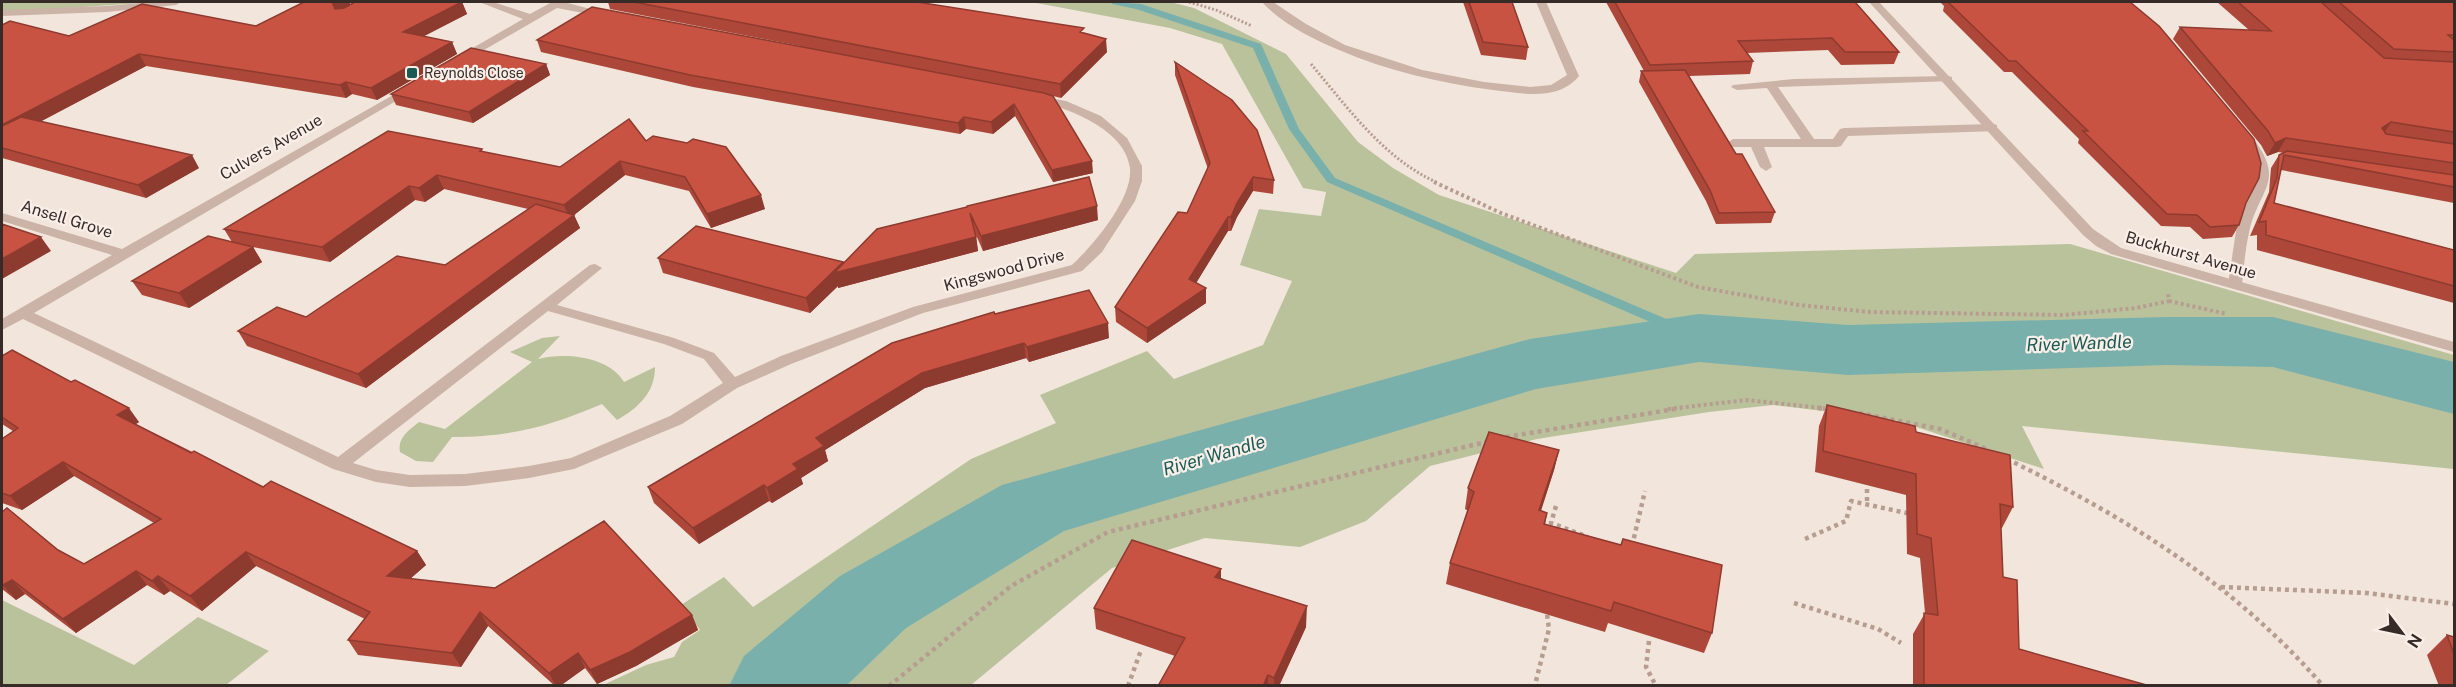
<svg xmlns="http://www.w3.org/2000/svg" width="2456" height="687" viewBox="0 0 2456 687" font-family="'Public Sans',sans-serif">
  <rect width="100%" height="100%" fill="#f2e5db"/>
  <path fill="#bac29b" d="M2,2H154L14,12L2,11Z
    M1031,2H1170L1194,8L1286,54L1358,142L1393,168L1439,195L1676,273L1695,254L2070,244L2454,355V469L2022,426L2044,469L1895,420L1773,405L1709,412L1537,439L1430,466L1366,521L1300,547L1205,538L1112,568L971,685L601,686L646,665L674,657L682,642L700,630L681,605L724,577L753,607L971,459L1056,423L1040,395L1147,351L1174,379L1263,345L1292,281L1240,265L1259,209L1321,216L1326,192L1303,188L1222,44L1170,28Z
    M560,336L538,359C564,352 609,356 624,382L655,367C655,393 638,408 617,420L602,404C548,427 510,437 452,437L433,462L416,461L400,452C397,438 409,430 419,422L445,429L532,362L510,352L542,338Z
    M2,600L134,665L198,617L269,651L226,685H2Z"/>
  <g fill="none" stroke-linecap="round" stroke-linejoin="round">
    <path fill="#79b0ac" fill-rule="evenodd" d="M1111,2L1141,4L1261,44L1299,129L1335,178L1704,335L1706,338L1704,341H1694L1327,182L1289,129L1253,48L1136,9L1112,4Z"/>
    <path fill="#79b0ac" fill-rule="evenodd" d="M1699,314L1848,325L2167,317H2273L2454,362V414L2273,367L2167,365L1848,375L1699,362L1536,389L1064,531L906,628L846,686H729L744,656L840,576L1002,485L1530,339Z"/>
    <path stroke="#b79d91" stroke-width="3" stroke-dasharray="2 2" stroke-linecap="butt" d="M1189,2L1216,10L1252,26
      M1311,64C1348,108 1384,159 1438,183"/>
    <path stroke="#b79d91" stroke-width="4" stroke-dasharray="3 3" stroke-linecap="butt" d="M1434,182L1501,213L1698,287L1799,305L1870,312L2063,315L2136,308L2169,301L2168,294
      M2169,301L2227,314
      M1668,409L1747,400L1831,409"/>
    <path stroke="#b79d91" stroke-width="4.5" stroke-dasharray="4 4" stroke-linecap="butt" d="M1818,408L1831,409
      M1859,413L1940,429L1989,450
      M1506,437L1681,408
      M2007,459C2127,518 2235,584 2323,686
      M1867,489V505
      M1556,506L1551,523L1588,537
      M1805,539L1846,521L1851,501L1911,514
      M1632,546L1645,491
      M2221,587L2367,593L2454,604
      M1794,603L1878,629L1901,643
      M1649,641L1646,667L1656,686
      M1536,681L1549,629L1547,614
      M889,686L1011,586L1108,532L1490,441
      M1128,686L1141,650"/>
    <path fill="#cbb3a7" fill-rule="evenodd" d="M1948,76L1952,77V81L1778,87L1814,139H1833L1840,129L1844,128L1993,124L1997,125V131L1848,136L1841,146L1837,147H1764L1772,167L1766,171L1760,167L1751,147H1733L1727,143L1733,139H1801L1767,88L1737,90L1731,87L1733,85L1794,79Z
      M2252,141L2256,142C2282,180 2263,187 2251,224C2246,243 2244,264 2242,284L2235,288L2228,284L2236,231L2257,176L2253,156L2246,145Z"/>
    <path fill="#cbb3a7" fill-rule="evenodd" d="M150,2H181L176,5L107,12L2,16V10L107,6Z
      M479,2H493L530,14L552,2H564L609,14L604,17L557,8L465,61H457V57L523,19Z
      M1262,2H1273L1306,24L1345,45L1422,70L1484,82L1530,87L1551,85L1567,75L1536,2H1546L1579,76C1571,86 1560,91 1548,93C1530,96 1511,92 1493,90C1440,83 1388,71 1339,50C1313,39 1281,23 1262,2Z
      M1869,2H1879L2093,229L2121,248L2454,342V352L2111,254L2096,246L2083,235Z
      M409,86L413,87V91L34,313L338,457L590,265L595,264L602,268L557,305L674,338L714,353L735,377L781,356L913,307L1072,265C1093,245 1133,199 1130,168C1125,128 1066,108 1033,99V95L1066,101L1101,116L1127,138L1142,166V181L1135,201L1102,252L1082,271L923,313L791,364L737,388L682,424L574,469L529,478L465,486L410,487L376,482L333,469L23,319L2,330V319L112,255L2,221V213L122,249ZM548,311L664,344L704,359L723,383L670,416L571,458L529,466L465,474L410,475L376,470L353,463Z"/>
  </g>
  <path fill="#ad473a" d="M462,2L467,14L423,36L452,42L457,54L377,100L352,94L346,98L146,66L41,121L199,168L146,198L2,158V25L69,36L256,26L351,4Z
    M608,2H917L1084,33L1107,52L1061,98L1053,96L1093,173L1053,182L1015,116L993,134L966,129L960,134L693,87L541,52L537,40L800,46L610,9Z
    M1463,2H1512L1528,47L1526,60L1481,55Z
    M1606,2H1855L1899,52L1894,64L1841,65L1828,50L1747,53L1753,61L1750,74L1689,76L1736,154L1775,212L1771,223L1716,224L1706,201L1639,82L1641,71H1644Z
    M1940,2H2130L2246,203L2239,225L2232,237L2203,239L2190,227L2161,226L2078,143L2079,139L2012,72H2004L1943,11L1944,6Z
    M2217,2H2454V203L2281,170L2274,203L2454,250V303L2257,250V235L2250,236L2269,192L2271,168L2279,155L2284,153L2278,152L2267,156L2261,145L2173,39L2180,27L2249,30Z
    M1175,62L1274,180L1273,194L1253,191L1237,217L1231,231H1228L1196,283L1206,288V303L1147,343L1116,322L1115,307L1187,213L1208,169L1175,75Z
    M546,64L550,75L473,123L396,105L391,94Z
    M646,141L765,209L711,228L689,191L625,175L574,215L580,228L366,388L247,346L238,331L306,317L445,265L528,209L444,189L425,202L415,200L330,262L253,247L262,262L189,308L142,295L132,281L232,242L224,229L482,149L483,152L560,167Z
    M967,207L1098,220L983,251L976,235L978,251L838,288V286L810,313L663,273L658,258L844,263Z
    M995,314L1109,338L1029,362L1026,358L925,388L825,450L828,461L801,478L803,484L772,503L769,501L699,544L654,503L648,487Z
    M2,356L139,422L136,424L263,487L417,551L426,565L410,579L692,615L698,630L636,666L597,684L585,668L560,686H555L488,626L461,667L358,655L348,640L365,619L256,566L202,611L170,591L164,595L147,585L76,633L25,594L16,600L2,589V512L58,550L84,564L154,523L74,476L22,510L2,503V439L13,431L2,424Z
    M1827,405L1916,432L2013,507L2002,528H2001L2003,577L2019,649L2150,686H1913V634L1925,613L1920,558L1907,554L1906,495L1815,472L1819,426Z
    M1559,450L1554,470L1541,511L1547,513L1545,525L1621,545L1623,539L1712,633L1704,653L1608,623L1605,632L1446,584L1450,563L1468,511L1465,509L1468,488Z
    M1221,578L1306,627L1279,686H1158L1175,656L1096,629L1094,608Z
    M2447,635L2454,637V686H2439L2427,655Z"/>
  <path fill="#8d3a2f" d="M332,2H349L352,6L340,20Z
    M462,2L467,14L409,44L403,32Z
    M1106,39L1107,52L1061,98L1060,84Z
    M452,42L457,54L377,100L371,88Z
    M139,54L146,66L2,142V125Z
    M546,64L550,75L473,123L469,112Z
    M346,82L352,94L346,98L340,85Z
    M1014,104L1015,116L993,134L991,122Z
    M964,117L966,129L960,134L958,123Z
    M2391,122L2382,136V128Z
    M2286,138L2278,152L2267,156L2275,143Z
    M192,155L199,168L146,198L138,185Z
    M620,161L625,175L574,215L580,228L366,388L358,374L569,218L564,205Z
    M1092,161L1093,173L1053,182L1052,170Z
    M437,175L444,189L425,202L419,188Z
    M1253,177V191L1237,217L1231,231V217L1237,203Z
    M409,186L415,200L330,262L322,247Z
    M761,195L765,209L711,228L707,214Z
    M1097,206L1098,220L983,251L981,236Z
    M1228,217V231L1190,293L1189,279Z
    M41,237L51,251L2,279V259Z
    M976,237L978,251L838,288V286L810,313L806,298L843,262L845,270Z
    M253,247L262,262L189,308L179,293Z
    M1206,288V303L1147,343V328Z
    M1108,323L1109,338L1029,362L1027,347Z
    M1024,343L1026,358L925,388L825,450L828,461L801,478L803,484L772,503L767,488L793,464L816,438L922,373Z
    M129,408L139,422L128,429L117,415Z
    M1559,450L1554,470L1534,531L1539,510Z
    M63,462L74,476L22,510L10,496Z
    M764,485L769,501L699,544L693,528Z
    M417,551L426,565L396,591L387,576Z
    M246,552L256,566L202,611L190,596Z
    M1221,569V589L1215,577Z
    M136,571L147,585L76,633L63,619Z
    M158,576L170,591L164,595L152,581Z
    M12,580L25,594L16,600L3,585Z
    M1307,606L1306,627L1279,686H1274V678Z
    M480,612L488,626L461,667L452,653Z
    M692,615L698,630L636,666L597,684L590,670Z
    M578,653L585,668L560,686H556L549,673Z
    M1268,675V686H1263Z"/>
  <path fill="#c95343" stroke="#8d3a2f" stroke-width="1.5" d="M304,2H334H332L335,9L344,8L355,2H462L403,32L452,42L371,88L346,82L340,85L139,54L2,125V25L10,21L69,36L142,4L256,26Z
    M634,2H917L1084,28L1080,32L1106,39L1060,84Z
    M1469,2H1512L1528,47L1483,42Z
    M1615,2H1855L1899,52H1845L1832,38L1738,41L1753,61L1650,65Z
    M1948,2H2130L2159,26L2254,139L2261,163L2259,178L2246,203L2239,225L2210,227L2197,215L2167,214L2083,131H2088L2016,61H2009Z
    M2238,2H2321L2384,58L2454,62V132L2391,122L2382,128L2386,134L2454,144V163L2286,138L2275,143L2268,131L2180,27L2271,31Z
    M2339,2H2454V35H2448L2454,40V52L2394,49Z
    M592,7L1044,93L1053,96L1092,161L1052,170L1014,104L991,122L964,117L958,123L690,75L537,40Z
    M471,48L546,64L469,112L391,94Z
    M1175,62L1232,100L1257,130L1274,180L1253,177L1237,203L1231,217H1228L1189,279L1206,288L1147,328L1115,307L1178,212L1187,213L1210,163Z
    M1685,70L1736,154H1742L1775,212L1719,213L1710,190L1641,71Z
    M21,117L192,155L138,185L2,148V126Z
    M629,119L646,141L653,136L687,143L693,139L726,147L761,195L707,214L685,177L620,161L564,205L437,175L419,188L409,186L322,247L224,229L388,131L482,149L480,151L560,167Z
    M2287,151L2454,175V187L2284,155L2274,203L2454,250V286L2266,235V221L2259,222L2277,178L2279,155Z
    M1089,177L1097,206L981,236L970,213L976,237L834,273L877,229L967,207V206Z
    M536,204L574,215L358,374L238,331L277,307L306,317L397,256L445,265Z
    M2,224L41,237L2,259Z
    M696,226L843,262L806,298L658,258Z
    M208,236L253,247L179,293L132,281Z
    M1089,290L1108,323L1027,347L1024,343L922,373L816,438L824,446L793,464L798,469L767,488L764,485L693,528L648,487L892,343L994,312L995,314Z
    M12,350L71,382L75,380L129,408L117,415L191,453L194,451L263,487L271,481L417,551L387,576L495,588L604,521L692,615L630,652L590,670L578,653L549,673L480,612L452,653L348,640L370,612L246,552L190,596L158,576L152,581L136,571L63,619L12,580L3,585L2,584V512L7,508L58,550L84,564L161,519L63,462L10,496L2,493V439L18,428L2,417V356Z
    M1827,405L1915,426L1916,432L2010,455L2013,507L2000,504L2003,577L2017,580L2019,649L2150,686H1928L1924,684V613L1938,615L1931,538L1917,534L1916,474L1823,451Z
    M1489,432L1559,450L1539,510L1547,513L1544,524L1621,545L1623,539L1722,565L1712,633L1614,602L1611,611L1450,563L1474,492L1468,488Z
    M1132,540L1221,569L1215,577L1307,606L1274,678L1268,675L1263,686H1158L1185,638L1094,608Z
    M2447,635L2454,637V654Z"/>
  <rect fill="#1c5a56" stroke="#faefe8" stroke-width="2" x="406" y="67" width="12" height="12" rx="3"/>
  <g text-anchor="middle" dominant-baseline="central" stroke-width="4.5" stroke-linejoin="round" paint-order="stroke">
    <g font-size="14" fill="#372b28" stroke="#faefe8" text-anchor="start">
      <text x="424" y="73">Reynolds Close</text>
    </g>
    <g font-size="16" fill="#372b28" stroke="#faefe8">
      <text transform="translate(271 147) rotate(-30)">Culvers Avenue</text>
      <text transform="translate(67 219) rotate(17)">Ansell Grove</text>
      <text transform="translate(2191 255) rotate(16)">Buckhurst Avenue</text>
      <text transform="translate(1004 270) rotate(-15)">Kingswood Drive</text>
    </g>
    <g font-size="18" font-style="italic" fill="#1c5a56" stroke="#faefe8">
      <text transform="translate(2079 343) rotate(-2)">River Wandle</text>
      <text transform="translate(1214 455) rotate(-16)">River Wandle</text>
    </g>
  </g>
  <rect width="2456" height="687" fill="none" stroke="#372b28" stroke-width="6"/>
  <g transform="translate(2402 633) rotate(122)" stroke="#faefe8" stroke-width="4.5" paint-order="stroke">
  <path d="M0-4.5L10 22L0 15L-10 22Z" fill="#372b28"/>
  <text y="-9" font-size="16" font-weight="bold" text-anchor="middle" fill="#372b28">N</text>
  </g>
</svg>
